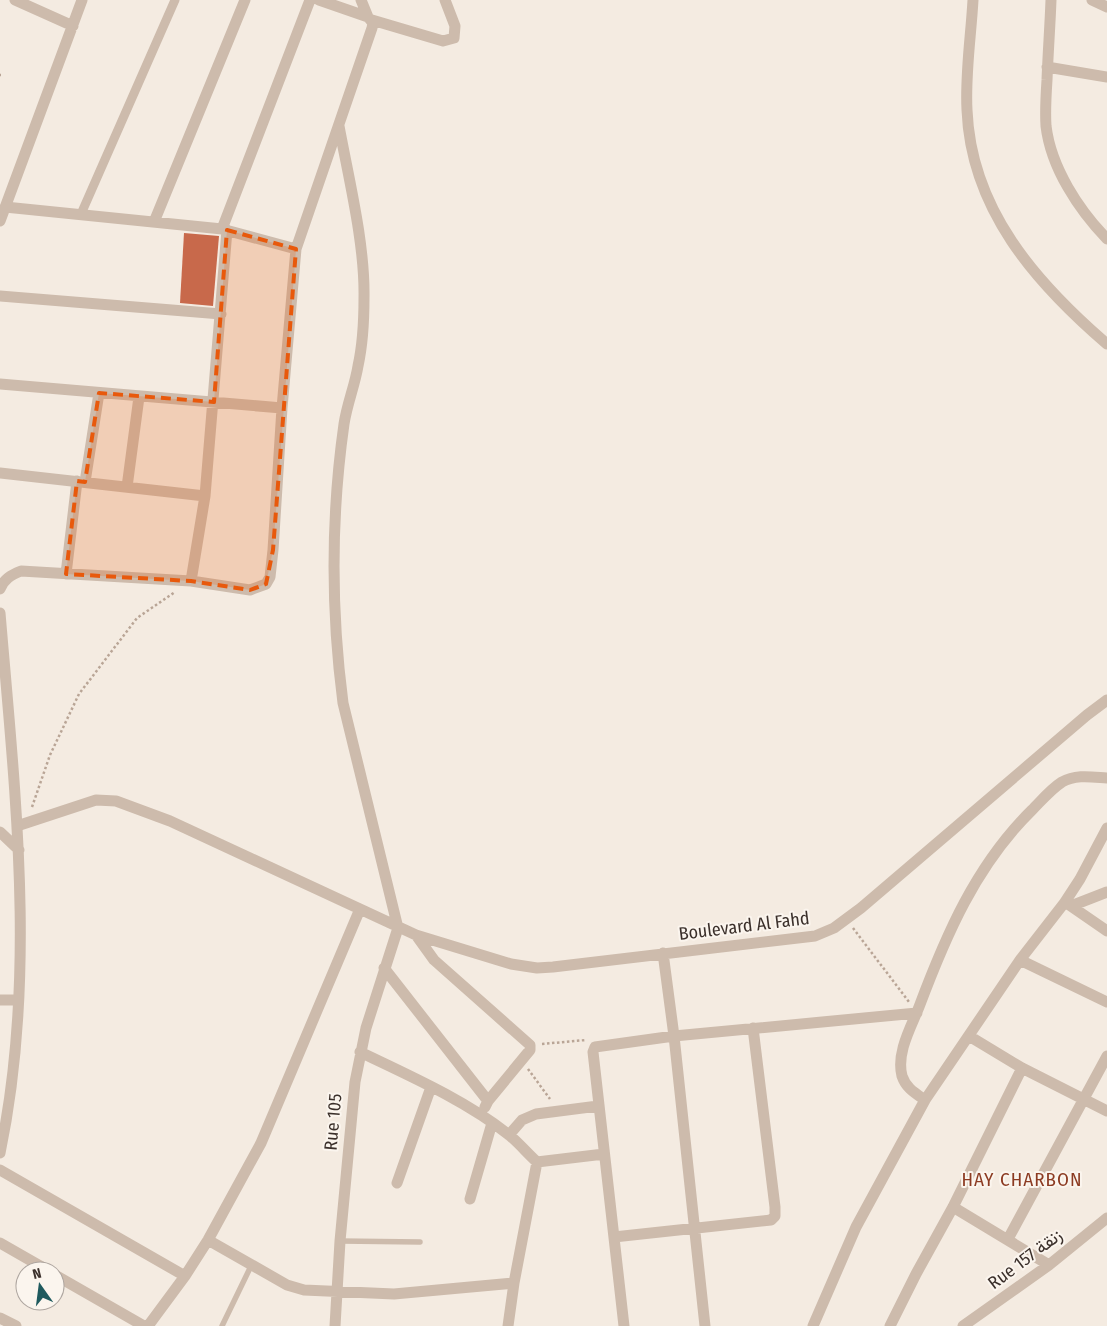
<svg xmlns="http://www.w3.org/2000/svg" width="1107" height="1326" viewBox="0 0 1107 1326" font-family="'Fira Sans Condensed',Vazirmatn,sans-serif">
  <rect width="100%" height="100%" fill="#f4ebe1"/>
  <path fill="#c8694b" d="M184,233L219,236L213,306L180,303Z"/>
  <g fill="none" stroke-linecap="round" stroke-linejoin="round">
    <path stroke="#b9a596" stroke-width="2.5" stroke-dasharray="2.5 2.5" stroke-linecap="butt" d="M0,75H1
      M32,807L50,755L79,694L137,618L175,592
      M853,928L909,1002
      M542,1044L586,1040
      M528,1069L550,1099"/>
    <path stroke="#cdbbac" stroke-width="5.5" d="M340,1241L420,1242
      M222,1326L251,1266"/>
    <path stroke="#cdbbac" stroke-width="9" d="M81,214L175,0"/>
    <path stroke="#cdbbac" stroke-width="11" d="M15,0L73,26
      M319,0L368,17
      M973,0C971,36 965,74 967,110C971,209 1035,282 1107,344
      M1051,0C1050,27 1048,53 1047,80C1046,95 1045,111 1046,126C1051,168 1079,210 1107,239
      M1092,0L1107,7
      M372,20L443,41L454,38L455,26L445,0
      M1047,67L1107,77
      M339,126C349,180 365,244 364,298C364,320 363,343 358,366C355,385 347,404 344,424C331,516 331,611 343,703L398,928
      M5,207L222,229L296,249
      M0,221L82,0
      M154,222L245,0
      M222,229L310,0
      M0,296L221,314
      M0,384L282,408
      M0,473L205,496
      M85,482L99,393
      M127,487L139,397
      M66,574L77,481
      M191,581L205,496L227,230
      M0,589C4,579 11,575 21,571L191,581L250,590L266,584L270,577L273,550L282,408L296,249L372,28L373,23L368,17L361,0
      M0,613C15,792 37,976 0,1153
      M17,826L96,800L116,801L170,821L416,935L511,964L537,968L553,967L815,936L834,928L861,908L1087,715L1107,700
      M0,832L19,850
      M1065,902L1107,931
      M1071,906L1107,892
      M416,935L434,960L530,1045V1050L488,1101
      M663,953L674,1036L705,1326
      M1020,960L1107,1002
      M384,968L488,1101L485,1107
      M0,1000H18
      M969,1036L1022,1068L1107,1111
      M360,1052C408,1075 467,1101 509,1135C519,1143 527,1153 537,1162
      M925,1100C915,1093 906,1088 902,1076C896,1053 911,1027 919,1007C946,935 976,865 1032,810C1041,801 1051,789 1062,782C1076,774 1092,777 1107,778
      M509,1135L522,1120L536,1114L598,1106
      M537,1162L604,1154
      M0,1170L185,1276
      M397,1183L431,1087
      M470,1199L492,1123
      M953,1207L1049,1265
      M614,1237L771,1220L775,1216V1207L753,1028
      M1008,1239L1107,1056
      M208,1240L287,1285L304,1290L394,1294L514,1283
      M0,1243L49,1271
      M55,1275L144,1326
      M0,1318L16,1326
      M148,1326L185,1276L208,1240L261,1143L360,909
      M335,1326L340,1241L355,1082L366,1028L398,928
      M508,1326L514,1283L537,1162
      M624,1326L593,1052L595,1047L674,1036L917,1013
      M813,1326L856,1227L925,1100L1020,960L1065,902L1080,879L1107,828
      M890,1326L916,1274L953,1207L1022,1068
      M963,1326L1049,1265L1107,1218"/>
  </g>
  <path fill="#e8590c" fill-opacity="0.2" stroke="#e8590c" stroke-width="4" stroke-dasharray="10 6" stroke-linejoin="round" d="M227,230L296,249L273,550L266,584L250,590L191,581L66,574L77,481L85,482L99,393L214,402Z"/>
  <g text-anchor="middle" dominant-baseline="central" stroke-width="4" stroke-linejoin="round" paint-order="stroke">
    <g font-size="18" fill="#3b302b" stroke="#fbf5ee">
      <text transform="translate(744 926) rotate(-7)">Boulevard Al Fahd</text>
      <text transform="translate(333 1122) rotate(-85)">Rue 105</text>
      <text transform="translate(1025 1259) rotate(-37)">Rue 157 زنقة</text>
    </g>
    <g font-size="19" letter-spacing="1" fill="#8c3b22" stroke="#fbf5ee">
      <text x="1022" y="1179">HAY CHARBON</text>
    </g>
  </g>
  <g transform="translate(40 1286) rotate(346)"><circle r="24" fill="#fbf5ee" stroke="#aea6a0"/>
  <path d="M0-4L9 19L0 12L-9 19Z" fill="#1f5a5e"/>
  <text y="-8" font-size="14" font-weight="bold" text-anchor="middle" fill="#3b302b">N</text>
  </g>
</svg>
